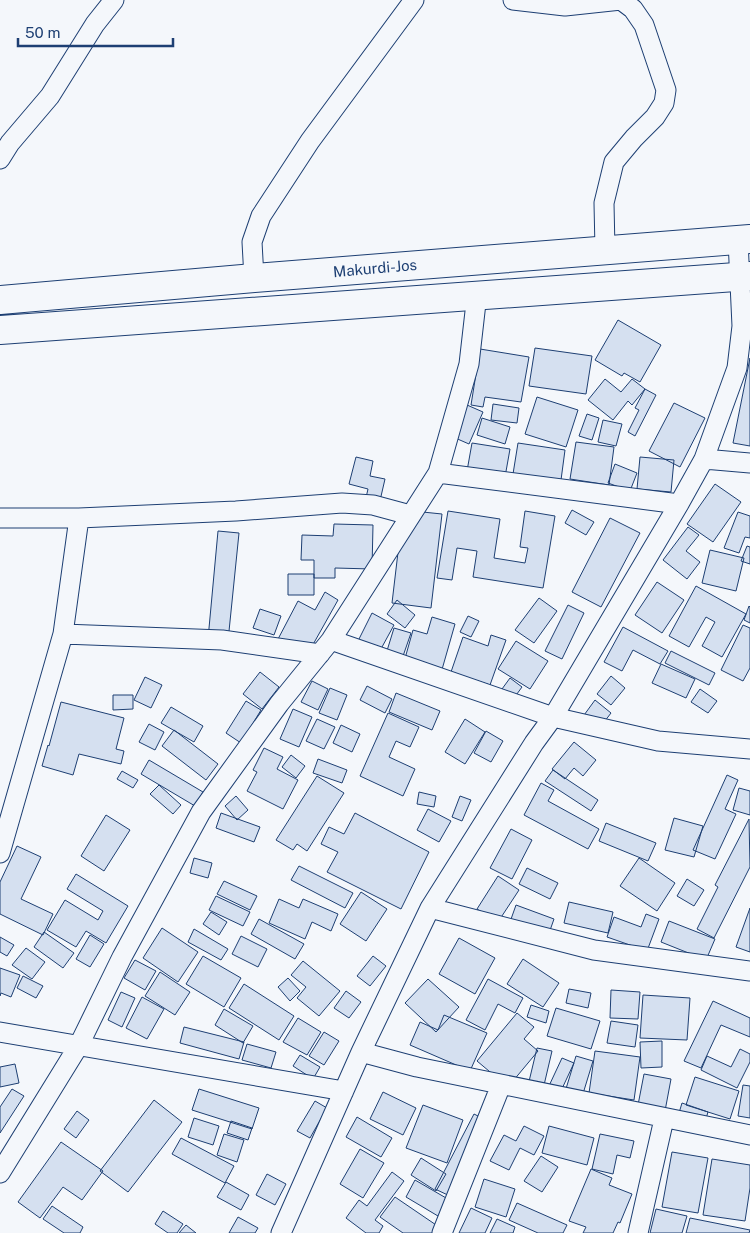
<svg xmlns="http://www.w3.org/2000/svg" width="750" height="1233" viewBox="0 0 750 1233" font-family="'Public Sans',sans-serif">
  <rect width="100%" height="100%" fill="#f4f7fb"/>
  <path fill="#d5e0f0" stroke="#1d3f73" d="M618,320L661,345L640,382L624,373L622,376L595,360Z
    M535,348L592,356L586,394L529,386Z
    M480,349L529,357L521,402L485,397L483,407L471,405Z
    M750,358V446L733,443Z
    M605,379L621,392L632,379L645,389L632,405L628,401L613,420L588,400Z
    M645,389L656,395L635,436L628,432L639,410L635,408Z
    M537,397L578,410L566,447L525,434Z
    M674,403L705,418L680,467L649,451Z
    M493,404L519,408L517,423L491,420Z
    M467,405L483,412L469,444L453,437Z
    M587,414L599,418L592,440L579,436Z
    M482,418L510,427L505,444L477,435Z
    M603,420L622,424L616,446L598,442Z
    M576,442L614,447L609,485L570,479Z
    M472,443L510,449L505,477L467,471Z
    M518,443L565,450L561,480L513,474Z
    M356,457L373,461L370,476L385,479L379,505L365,502L368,489L349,484Z
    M640,457L674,460L671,492L637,489Z
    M615,464L637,473L630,491L608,483Z
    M715,484L741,502L713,542L687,524Z
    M403,510L442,514L431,608L392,603Z
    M572,510L594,522L586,535L565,523Z
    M448,511L500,519L494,558L525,563L528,548L520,547L525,511L555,516L543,588L473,577L477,551L457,548L452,580L437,578Z
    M738,512L750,516V538L745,537L739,553L724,548Z
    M610,518L640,533L601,607L572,592Z
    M334,524L373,525L372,569L335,568V578H314V560H301L302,535L333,536Z
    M688,527L699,535L686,551L700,562L687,579L663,560Z
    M218,531L239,533L228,641L208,639Z
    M747,546L750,547V564L741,561Z
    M710,550L744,558L736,591L702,583Z
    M288,574H314V595H288Z
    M657,582L684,600L662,633L635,615Z
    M696,586L746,614L722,657L702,646L715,622L706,617L689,647L669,636Z
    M325,592L338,600L306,657L277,641L298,601L315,610Z
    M539,598L557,611L534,643L515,630Z
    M397,600L415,615L405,628L387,614Z
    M568,605L584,613L562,659L545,651Z
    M749,606L750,607V623L744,620Z
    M260,609L281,616L274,635L253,628Z
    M372,613L394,625L376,658L355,647Z
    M468,616L479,621L471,637L460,632Z
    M432,617L455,624L441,673L404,662L413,630L427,634Z
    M743,625L750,628V668L743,681L721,670Z
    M623,627L668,651L660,664L633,650L622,671L604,662Z
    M394,628L411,633L402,659L386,654Z
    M491,635L506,640L490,685L451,672L463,637L488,646Z
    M516,641L548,661L530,689L498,669Z
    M671,651L715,673L709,685L665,663Z
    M661,664L695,679L686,698L652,683Z
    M260,672L279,687L262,709L243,694Z
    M611,676L625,688L611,705L597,694Z
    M145,677L162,685L151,708L134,700Z
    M510,678L522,687L514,698L502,689Z
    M312,681L328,689L318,710L301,702Z
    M367,686L392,699L385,713L360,700Z
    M330,688L347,695L337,720L319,713Z
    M700,689L717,701L708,713L691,702Z
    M396,693L440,711L432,730L389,712Z
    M113,695H133V709L113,710Z
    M595,700L611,713L595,734L579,722Z
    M246,701L261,710L241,743L226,733Z
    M61,702L124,718L116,749L124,751L121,764L79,754L73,775L42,766L48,745L49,746Z
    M171,707L203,726L194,742L161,723Z
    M293,709L312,717L299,747L280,739Z
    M388,713L419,727L410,747L396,741L389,757L415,769L403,796L360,776Z
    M317,719L335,727L324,749L306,741Z
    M465,719L485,732L465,764L445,752Z
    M149,724L164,732L155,750L139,742Z
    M341,725L360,734L352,752L333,743Z
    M174,730L218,764L206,780L162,746Z
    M486,731L503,741L491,762L474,753Z
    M574,742L596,760L583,776L574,768L565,779L552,769Z
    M264,748L283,757L277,769L298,780L283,809L247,791L257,772L253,770Z
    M291,755L305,766L296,778L282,767Z
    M318,759L347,770L342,783L313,773Z
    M149,760L203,792L195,806L141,774Z
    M553,770L598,800L591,811L545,781Z
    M122,771L138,780L133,788L117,779Z
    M727,775L738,780L725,809L736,814L715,859L693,850Z
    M317,776L344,793L307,851L297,844L293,850L276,840Z
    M541,783L554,790L548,801L599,829L588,849L524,815Z
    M159,785L181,805L173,814L150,794Z
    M739,788L750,791V815L733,810Z
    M419,792L436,796L434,807L417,804Z
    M236,796L248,810L237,820L225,806Z
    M460,796L471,800L462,821L452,817Z
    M428,809L451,821L439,842L417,830Z
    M221,813L260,827L254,842L216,828Z
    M355,813L429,852L401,909L327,872L338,852L321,844L329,827L344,834Z
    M106,815L130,830L104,871L81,856Z
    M674,818L703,826L694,857L665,850Z
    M749,819L750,867L714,938L697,929L718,887L715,885Z
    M606,823L656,843L648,861L599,841Z
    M511,829L532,840L512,879L490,868Z
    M17,846L41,857L21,899L53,914L43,935L0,914V882Z
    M194,858L212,863L208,878L190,873Z
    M639,858L675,883L657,911L620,886Z
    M299,866L353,893L345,908L291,880Z
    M527,868L558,883L550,899L519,884Z
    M76,874L128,906L106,943L86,931L76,947L47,930L65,900L98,920L103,911L67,889Z
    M498,876L519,890L498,922L477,909Z
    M687,879L704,890L694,906L677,896Z
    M224,881L257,896L250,910L217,894Z
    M361,892L387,909L366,941L340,924Z
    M216,896L250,912L243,926L209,910Z
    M279,899L299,908L303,899L338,914L331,931L312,922L305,939L269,923Z
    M569,902L613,912L608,933L564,923Z
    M516,905L554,919L548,936L510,922Z
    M750,908V952L736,947Z
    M211,912L227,922L219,935L203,924Z
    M646,914L659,919L647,951L607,937L614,917L641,927Z
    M259,919L304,944L295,959L251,934Z
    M669,921L715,939L706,960L661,942Z
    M162,928L198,952L178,982L143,958Z
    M194,929L228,949L221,960L188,942Z
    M44,932L74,953L63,968L34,947Z
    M90,935L104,944L90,967L76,959Z
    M241,936L267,949L258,967L232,954Z
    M0,937L14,945L7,956L0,952Z
    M459,938L495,958L475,994L439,974Z
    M26,948L45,962L32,979L12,965Z
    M203,956L241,978L224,1007L186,984Z
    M373,956L386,966L370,986L357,976Z
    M523,959L559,983L543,1007L507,984Z
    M135,960L156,971L145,990L124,978Z
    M303,961L340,991L319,1016L297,998L306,987L291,975Z
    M0,968L20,975L11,997L1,993L0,996Z
    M160,972L190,992L175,1015L145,996Z
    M23,976L43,986L36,998L17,988Z
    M288,978L300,991L290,1001L278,987Z
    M428,979L459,1007L436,1032L405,1003Z
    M488,979L523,998L515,1013L498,1004L485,1030L466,1020Z
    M244,984L294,1016L279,1040L229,1008Z
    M569,989L591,993L588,1008L566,1003Z
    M611,990L640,992L638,1019L610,1018Z
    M346,991L361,1002L349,1018L334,1008Z
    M121,992L135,998L122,1027L108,1020Z
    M643,995L690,998L687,1040L640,1038Z
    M142,997L164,1009L147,1039L126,1028Z
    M713,1001L750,1018V1037L721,1025L701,1068L684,1061Z
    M531,1005L549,1011L546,1023L527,1017Z
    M556,1008L600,1021L591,1049L547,1036Z
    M224,1009L253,1026L243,1043L215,1025Z
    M517,1013L534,1027L524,1039L538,1051L508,1087L477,1061Z
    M444,1015L487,1033L470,1071L410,1045L420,1022L438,1030Z
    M298,1018L321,1032L307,1055L283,1042Z
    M611,1021L638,1025L635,1047L607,1043Z
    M184,1027L244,1042L239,1059L180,1043Z
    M324,1032L339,1041L324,1065L309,1056Z
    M662,1041V1067L641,1068L640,1042Z
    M247,1044L276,1052L271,1068L242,1060Z
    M537,1048L552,1051L541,1098L526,1094Z
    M740,1049L750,1054V1062L737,1088L701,1070L707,1056L731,1067Z
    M595,1051L640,1057L634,1100L589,1093Z
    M300,1055L320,1067L313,1079L293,1066Z
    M576,1056L593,1061L582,1097L565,1092Z
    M562,1058L574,1063L560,1093L548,1088Z
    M15,1064L19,1083L0,1087V1067Z
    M644,1074L671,1079L665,1111L638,1105Z
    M695,1077L739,1091L730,1119L686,1105Z
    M743,1085L750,1086V1118L738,1116Z
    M12,1089L24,1096L0,1133V1107Z
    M199,1089L259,1108L252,1129L192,1110Z
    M383,1092L416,1108L403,1135L370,1119Z
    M154,1100L182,1122L128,1192L100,1171Z
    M315,1101L327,1108L310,1138L297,1131Z
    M682,1103L708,1112L705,1122L679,1113Z
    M423,1105L463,1120L447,1163L406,1148Z
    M77,1111L89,1120L76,1138L64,1129Z
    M474,1114L490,1122L452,1197L435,1189Z
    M357,1117L392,1138L381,1157L346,1137Z
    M194,1118L219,1126L213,1145L188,1137Z
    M231,1121L252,1128L248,1140L227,1133Z
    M524,1126L544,1136L534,1155L520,1148L509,1170L490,1161L504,1135L516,1141Z
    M549,1126L594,1138L587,1165L542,1153Z
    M224,1134L244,1140L237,1162L217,1155Z
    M600,1134L634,1141L630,1158L617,1155L613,1174L592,1169Z
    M181,1138L234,1166L225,1183L172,1154Z
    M61,1142L103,1171L82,1200L63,1187L40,1218L18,1202Z
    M360,1149L384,1163L363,1198L340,1184Z
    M672,1152L708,1158L698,1213L662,1207Z
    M541,1156L558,1167L542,1192L524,1181Z
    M421,1158L446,1174L436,1191L411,1175Z
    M712,1159L750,1165V1188L745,1221L703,1215Z
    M591,1169L612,1178L609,1185L632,1194L620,1223L618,1222L613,1233H583L586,1227L569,1221Z
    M392,1172L404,1181L375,1220L383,1226L379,1233H366L346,1218L359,1200L367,1206Z
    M267,1174L286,1184L275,1205L256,1195Z
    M484,1179L515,1189L506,1217L475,1207Z
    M415,1180L453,1202L443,1219L406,1197Z
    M226,1182L249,1195L241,1210L217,1197Z
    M395,1197L442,1229L439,1233H403L380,1217Z
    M517,1203L567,1225L563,1233H538L509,1220Z
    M52,1206L83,1227L80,1233H64L43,1219Z
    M471,1208L492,1218L485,1233H459Z
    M656,1209L687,1216L682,1233H650Z
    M163,1211L183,1224L177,1233H168L155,1224Z
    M238,1217L258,1228L255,1233H229Z
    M690,1218L750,1230L749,1233H686Z
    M497,1219L515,1227L513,1233H490Z
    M186,1225L196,1233H179Z"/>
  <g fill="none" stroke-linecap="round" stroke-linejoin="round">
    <defs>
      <path id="street" d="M513,0L565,6L621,0L633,9L644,25L666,90L664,103L655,117L634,138L614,162L604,203L605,250
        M0,159L10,143L50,96L95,24L114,0
        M254,278L252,242L261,216L310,141L414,0
        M704,459L750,463
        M438,473L679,504
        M0,518H79
        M63,634L222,640L320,654
        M331,640L553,717L658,741L750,749
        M0,853L63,634L79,518L236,511L342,503L373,505L410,515
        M430,908L594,950L750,971
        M0,1032L344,1091
        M361,1052L417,1067L750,1135
        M0,1173L79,1045L122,957L201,812L279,704L331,640L438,473L469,364L477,294
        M281,1233L361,1052L430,908L534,743L553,717L679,504L704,459L737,368L742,326L738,240
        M442,1233L501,1085
        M638,1233L664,1119"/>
      <path id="highway" d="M0,300L254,278L750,239
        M0,330L750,276"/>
    </defs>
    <use href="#street" stroke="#1d3f73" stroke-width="21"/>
    <use href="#highway" stroke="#1d3f73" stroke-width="30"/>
    <use href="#street" stroke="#f4f7fb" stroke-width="19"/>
    <use href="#highway" stroke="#f4f7fb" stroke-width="28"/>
  </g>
  <g text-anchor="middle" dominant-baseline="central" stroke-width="4" stroke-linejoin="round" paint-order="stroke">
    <g font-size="15" fill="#1d3f73" stroke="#f4f7fb">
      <text transform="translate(375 268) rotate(-5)">Makurdi-Jos</text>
    </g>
  </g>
  <path d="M18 38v8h155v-8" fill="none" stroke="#1d3f73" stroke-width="2.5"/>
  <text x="25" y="38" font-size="15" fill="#1d3f73" stroke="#f4f7fb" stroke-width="4" paint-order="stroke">50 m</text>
</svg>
